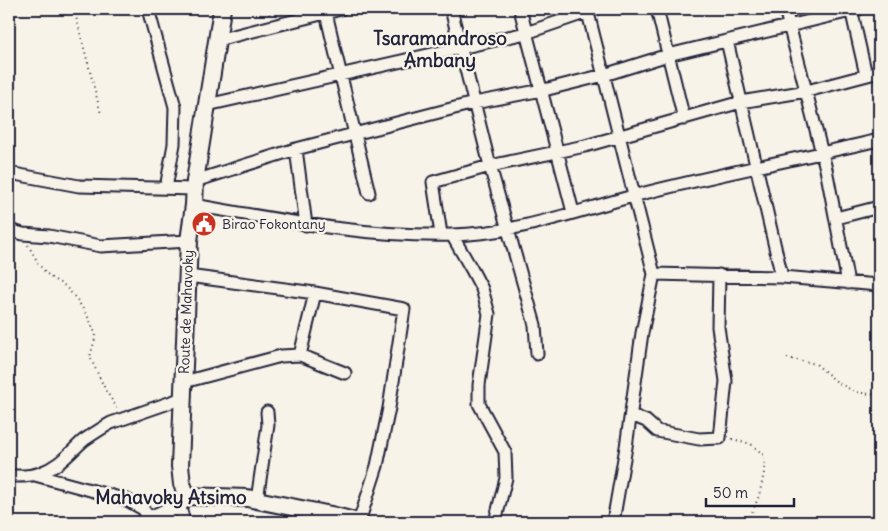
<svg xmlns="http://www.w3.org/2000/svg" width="888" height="531" viewBox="0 0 888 531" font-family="Delius,sans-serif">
  <rect width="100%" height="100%" fill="#f7f3e8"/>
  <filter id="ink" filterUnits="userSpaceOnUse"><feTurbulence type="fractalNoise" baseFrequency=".02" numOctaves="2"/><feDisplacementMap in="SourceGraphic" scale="10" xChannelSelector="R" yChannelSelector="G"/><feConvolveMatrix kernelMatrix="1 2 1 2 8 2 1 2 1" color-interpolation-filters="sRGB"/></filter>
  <g filter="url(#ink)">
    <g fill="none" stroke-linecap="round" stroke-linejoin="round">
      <defs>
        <path id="street" d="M148,9L175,107L174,144L166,188
          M325,9L369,193
          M451,9L490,166L535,325L537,354
          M520,9L573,212
          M587,9L654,274L642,333L626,447L613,522
          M657,9L684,119
          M785,9L826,169L848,283
          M851,9L866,75
          M217,40L341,9
          M727,41L782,277
          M207,105L526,33L596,9
          M296,149L306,225
          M9,173L79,186L194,189
          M195,181L296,149L474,103L548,89L604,75L668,55L859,9
          M194,205C280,220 365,237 452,235C514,234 574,212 633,196C714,175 797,159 879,140
          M836,218L879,207
          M9,230L23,234L49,236L101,246L189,241
          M441,234L433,182L490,166L585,146L741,102L807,91L879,72
          M452,235L472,270L482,289L489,314L479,385V404L505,452L506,478L495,522
          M654,274L782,277L879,285
          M188,276L315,293L404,309L389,408L377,466L359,522
          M300,355L315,293
          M184,382L281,356L300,355L345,373
          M631,415L646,421L657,431L699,439L720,438L726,381L718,327L719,275
          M35,475L127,500L143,509L151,520
          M9,476C19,476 30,477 40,473C59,467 70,452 84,440C93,434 102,428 111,423L183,398
          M257,500L268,425L267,412
          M179,503L184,522"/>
        <path id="secondary" d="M187,496L182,484L180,466L189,241L194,205L195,181L222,9
          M187,496L247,498L331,515L358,522
          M145,522L175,508L187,496"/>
      </defs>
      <use href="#street" stroke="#22223b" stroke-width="15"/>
      <use href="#secondary" stroke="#22223b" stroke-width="20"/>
      <path stroke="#22223b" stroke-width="2" stroke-dasharray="1 4" stroke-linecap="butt" d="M74,9L101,114
        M268,9L270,17
        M28,245L40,266L50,277L65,286L78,301L89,319L96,335L90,357L106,391L117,408
        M787,358L816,364L837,382L855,392L877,395L879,394
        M732,439L751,444L765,456L764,473L759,496L748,522"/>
      <use href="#street" stroke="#f7f3e8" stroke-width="11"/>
      <use href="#secondary" stroke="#f7f3e8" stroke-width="16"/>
    </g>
  </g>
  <defs>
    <symbol id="civic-disc" viewBox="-11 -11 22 22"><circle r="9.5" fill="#c8321e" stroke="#f7f3e8"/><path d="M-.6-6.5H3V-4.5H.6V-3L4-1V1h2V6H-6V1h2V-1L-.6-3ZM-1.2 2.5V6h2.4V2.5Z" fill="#fff"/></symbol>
  </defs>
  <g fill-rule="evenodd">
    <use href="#civic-disc" x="190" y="210" width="28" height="28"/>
  </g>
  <g text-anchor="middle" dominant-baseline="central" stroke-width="5" stroke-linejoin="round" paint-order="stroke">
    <g font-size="14" fill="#22223b" stroke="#f7f3e8" text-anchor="start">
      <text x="222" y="224">Birao Fokontany</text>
    </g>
    <g font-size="14" fill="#22223b" stroke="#f7f3e8">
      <text transform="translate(186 312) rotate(-88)">Route de Mahavoky</text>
    </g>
    <g font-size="19" font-weight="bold" fill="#22223b" stroke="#f7f3e8">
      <text x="440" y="38">Tsaramandroso<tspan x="440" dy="22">Ambany</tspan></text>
      <text x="171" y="497">Mahavoky Atsimo</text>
    </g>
  </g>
  <rect width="888" height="531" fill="none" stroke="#f7f3e8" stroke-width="30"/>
  <rect x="15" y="15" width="858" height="501" fill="none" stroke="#22223b" stroke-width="2" filter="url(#ink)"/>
  <path d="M706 498v8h88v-8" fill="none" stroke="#22223b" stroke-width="2.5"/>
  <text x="713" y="498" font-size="15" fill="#22223b" stroke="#f7f3e8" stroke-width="4" paint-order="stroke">50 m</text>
</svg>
